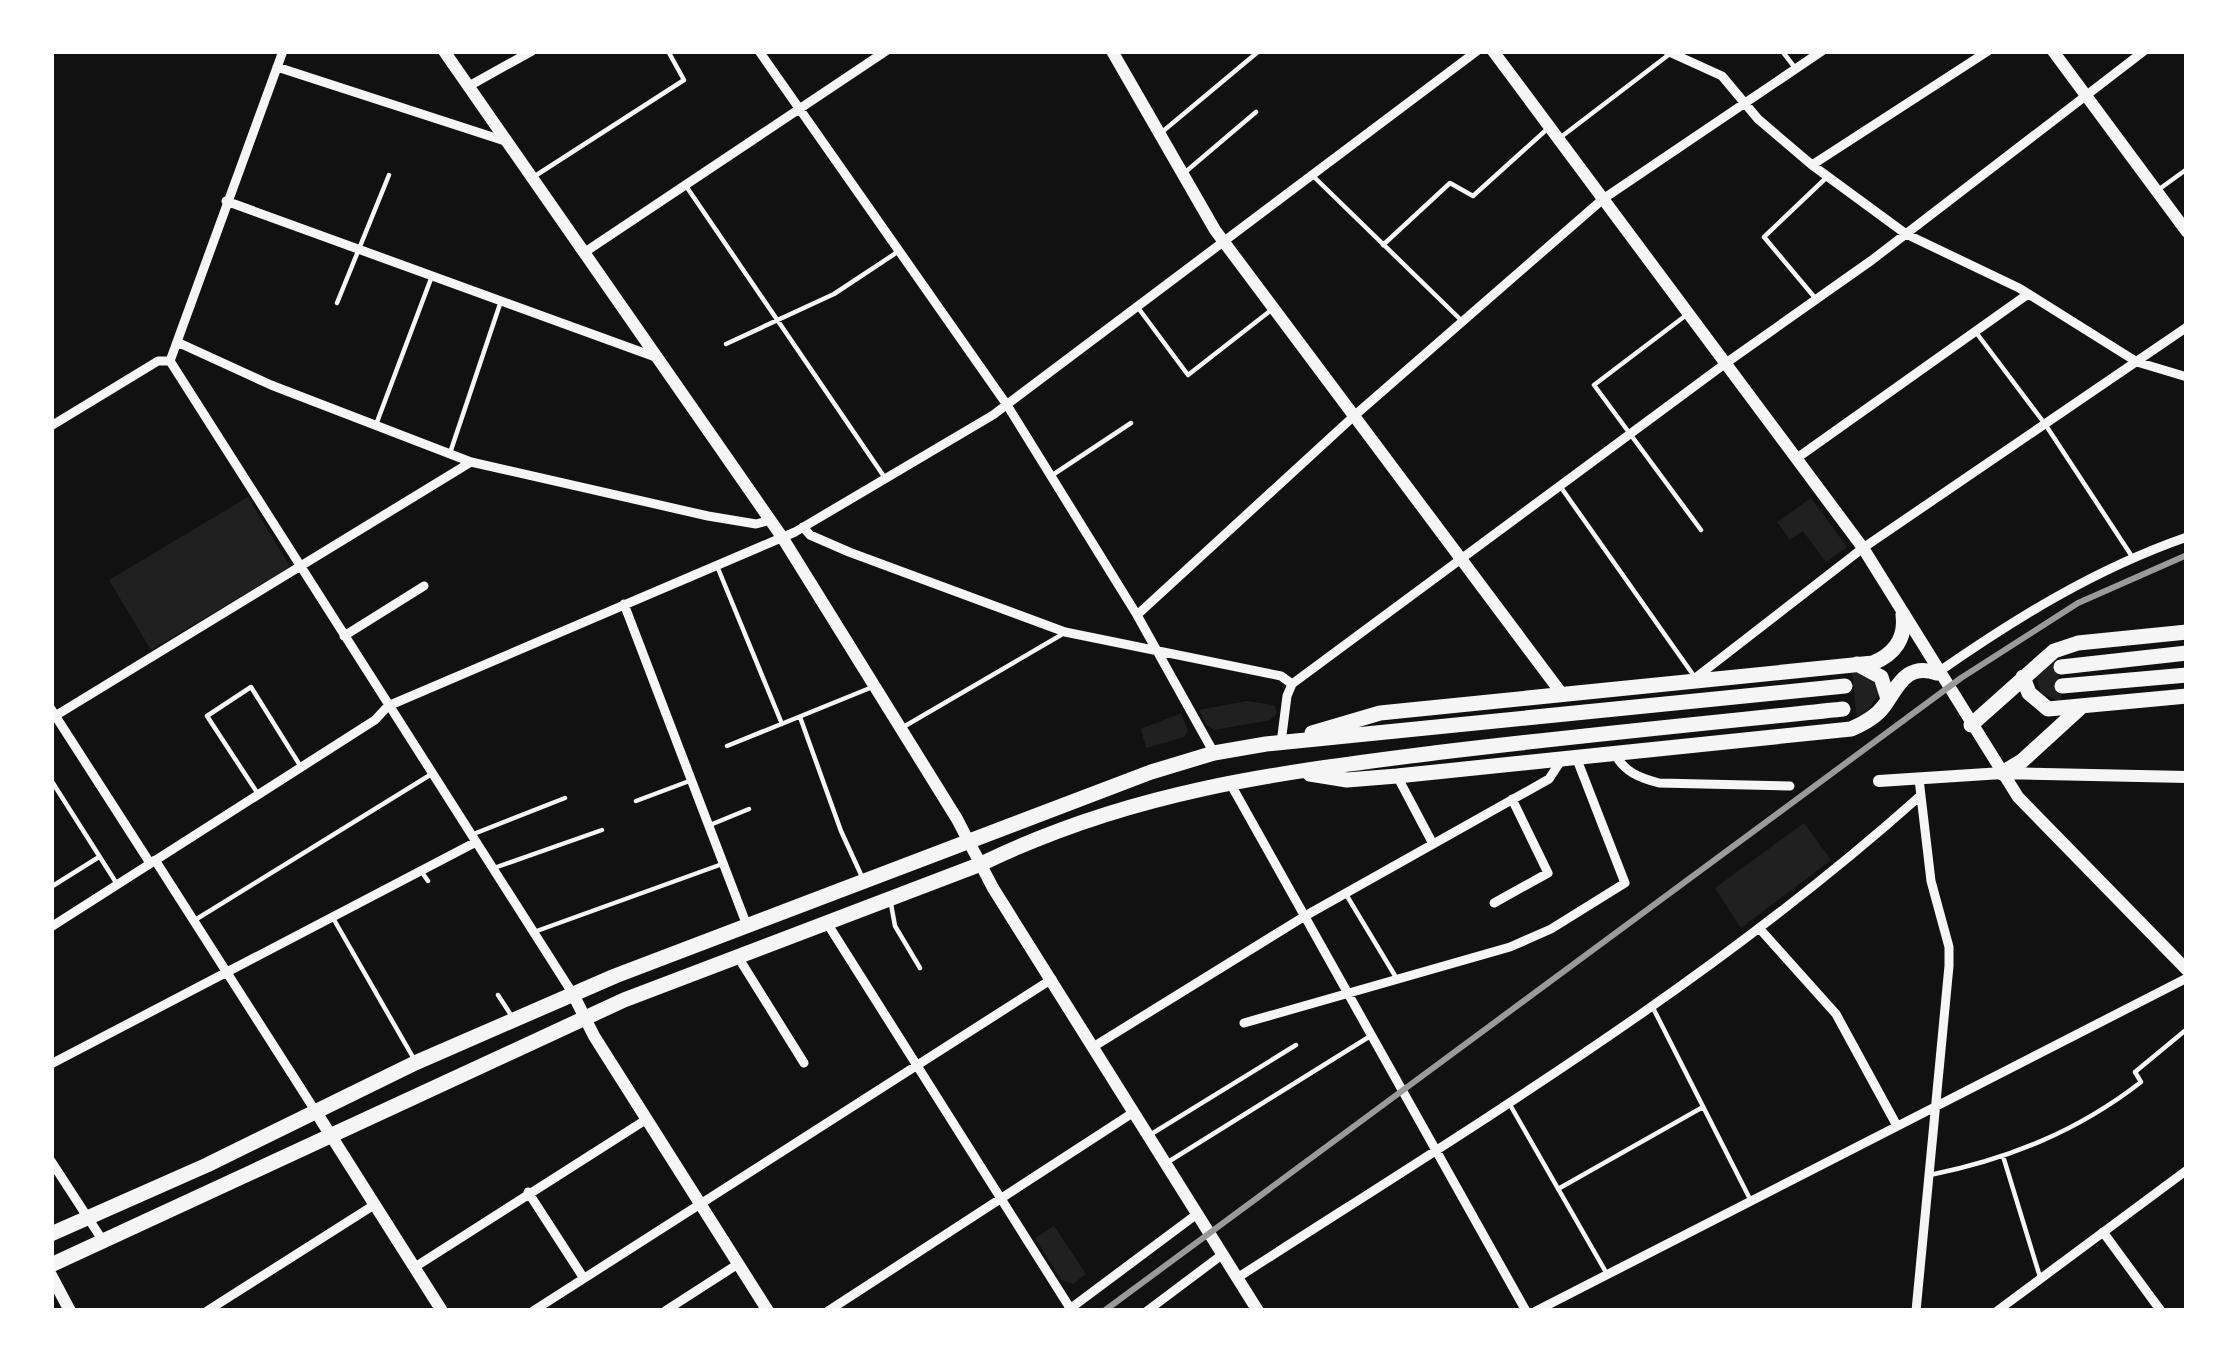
<svg xmlns="http://www.w3.org/2000/svg" width="2238" height="1362" viewBox="0 0 2238 1362" font-family="Cabin,sans-serif">
  <rect width="100%" height="100%" fill="#111"/>
  <path fill="#202020" d="M248,497L290,567L151,650L109,580Z
    M1811,498L1847,547L1826,562L1803,531L1790,540L1777,522Z
    M2057,658L2061,702L2041,693L2036,675Z
    M1852,672C1868,673 1873,679 1880,692L1867,712L1857,718Z
    M1247,701L1274,705L1277,713L1270,720L1214,730L1206,725L1199,710Z
    M1181,713L1188,730L1184,737L1146,748L1141,729Z
    M1804,823L1831,860L1741,928L1715,888Z
    M1054,1226L1086,1274L1073,1284L1061,1280L1035,1238Z"/>
  <g fill="none" stroke-linecap="round" stroke-linejoin="round">
    <path stroke="#f5f5f5" stroke-width="4.5" d="M1782,51L1796,69
      M1162,132L1259,51
      M1561,137L1671,53
      M1183,174L1256,112
      M1312,175L1462,321
      M535,176L684,80L668,51
      M686,186L885,478
      M2158,190L2187,169
      M1383,245L1450,183L1473,196L1545,131
      M1816,299L1764,237L1827,177
      M337,303L389,175
      M1139,309L1188,375L1270,311
      M1685,316L1594,385L1701,530
      M1975,331L2045,424L2133,558
      M726,344L834,294L899,251
      M377,422L432,276
      M450,453L501,301
      M1051,476L1131,423
      M1560,486L1694,676
      M717,566L782,724
      M800,717L841,831L863,879
      M905,726L1061,635
      M727,746L870,688
      M51,780L117,884
      M258,794L207,716L251,687L301,767
      M636,801L692,780
      M710,825L749,809
      M471,835L565,798
      M494,868L602,830
      M421,871L428,881
      M51,887L99,857
      M1347,896L1397,979
      M891,904L895,926L920,968
      M333,918L414,1059
      M195,920L430,775
      M534,932L725,863
      M498,995L511,1015
      M1652,1006L1750,1199
      M1509,1103L1607,1274
      M1153,1133L1296,1045
      M2003,1156L2040,1277
      M1168,1162L1372,1035
      M1930,1175C2009,1159 2078,1131 2141,1082L2135,1072L2187,1029
      M1558,1189L1703,1107"/>
    <path stroke="#f5f5f5" stroke-width="9" d="M283,51L170,361L573,994
      M759,51L1007,405L1137,615L1214,753
      M1667,51L1722,76L1758,119L1812,165L1906,234L2019,288L2137,362L2187,377
      M277,67L508,142
      M469,86L532,51
      M1812,165L1988,51
      M226,201L658,358
      M585,252L886,51
      M177,342L271,385L471,462L708,516L756,524L771,520
      M51,426L158,361H170
      M1797,458L2028,294
      M803,527L810,535L849,552L1065,632L1281,676L1292,684
      M624,604L746,923
      M1137,615L1354,416L1603,199L1822,51
      M344,636L424,586
      M1937,673C2016,618 2095,569 2187,537
      M1694,679L1863,548L2187,327
      M51,709L150,863
      M55,716L471,462
      M1281,743L1287,696L1292,684L1726,363L1872,260L2144,51
      M1615,754C1624,772 1640,778 1659,783L1790,786
      M1397,776L1433,844
      M1230,783L1526,1311
      M155,860L316,1112
      M1494,903L1548,873L1512,799
      M827,923L1070,1308
      M51,927L375,720L388,706L795,532L993,415L1477,51
      M1759,928L1836,1014L1896,1124
      M738,957L804,1063
      M1244,1023L1510,947L1551,929L1625,883L1576,757
      M1093,1047L1305,916L1549,779L1562,759
      M51,1064L476,842
      M51,1161L103,1241
      M528,1192L583,1277
      M2103,1232L2161,1311
      M415,1267L647,1119
      M1237,1278C1471,1127 1711,983 1920,796
      M207,1311L374,1205
      M533,1311L1052,979
      M665,1311L738,1264
      M828,1311L1134,1112
      M1067,1311L1197,1214
      M1147,1311L1223,1254
      M1536,1311L2187,978
      M1916,1311L1949,966V947L1931,881L1919,779
      M1997,1311L2187,1170"/>
    <path stroke="#f5f5f5" stroke-width="12" d="M444,51L782,537L957,819L993,888L1258,1311
      M1112,51L1215,230L1562,694
      M1493,51L1863,548L2018,797L2187,970
      M2053,51L2187,232
      M1879,781L2002,773L2187,777
      M573,994L594,1036L768,1311
      M316,1112L442,1311
      M51,1275L70,1311"/>
    <path stroke="#f5f5f5" stroke-width="15" d="M1857,664L1881,677L1888,699
      M2061,667L2187,653
      M2023,677L2029,693L2048,709L2187,696
      M2062,686L2187,675
      M1971,725L2054,651L2078,643L2187,632
      M1312,733L1380,713L1873,663C1895,654 1906,638 1903,615
      M2002,773L2022,761L2080,708
      M1310,774L1347,780L1397,776L1851,729C1863,724 1876,717 1884,706C1899,685 1906,663 1937,673
      M51,1234L207,1165L415,1063L615,976L1151,772L1214,753L1266,744L1845,686
      M51,1265L624,1000L981,864C1133,790 1276,773 1442,752C1575,736 1709,723 1843,709"/>
    <path stroke="#9a9a9a" stroke-width="6" d="M1104,1311L1961,678L2078,603L2187,555"/>
  </g>
  <rect width="2238" height="1362" fill="none" stroke="#ffffff" stroke-width="108"/>
</svg>
